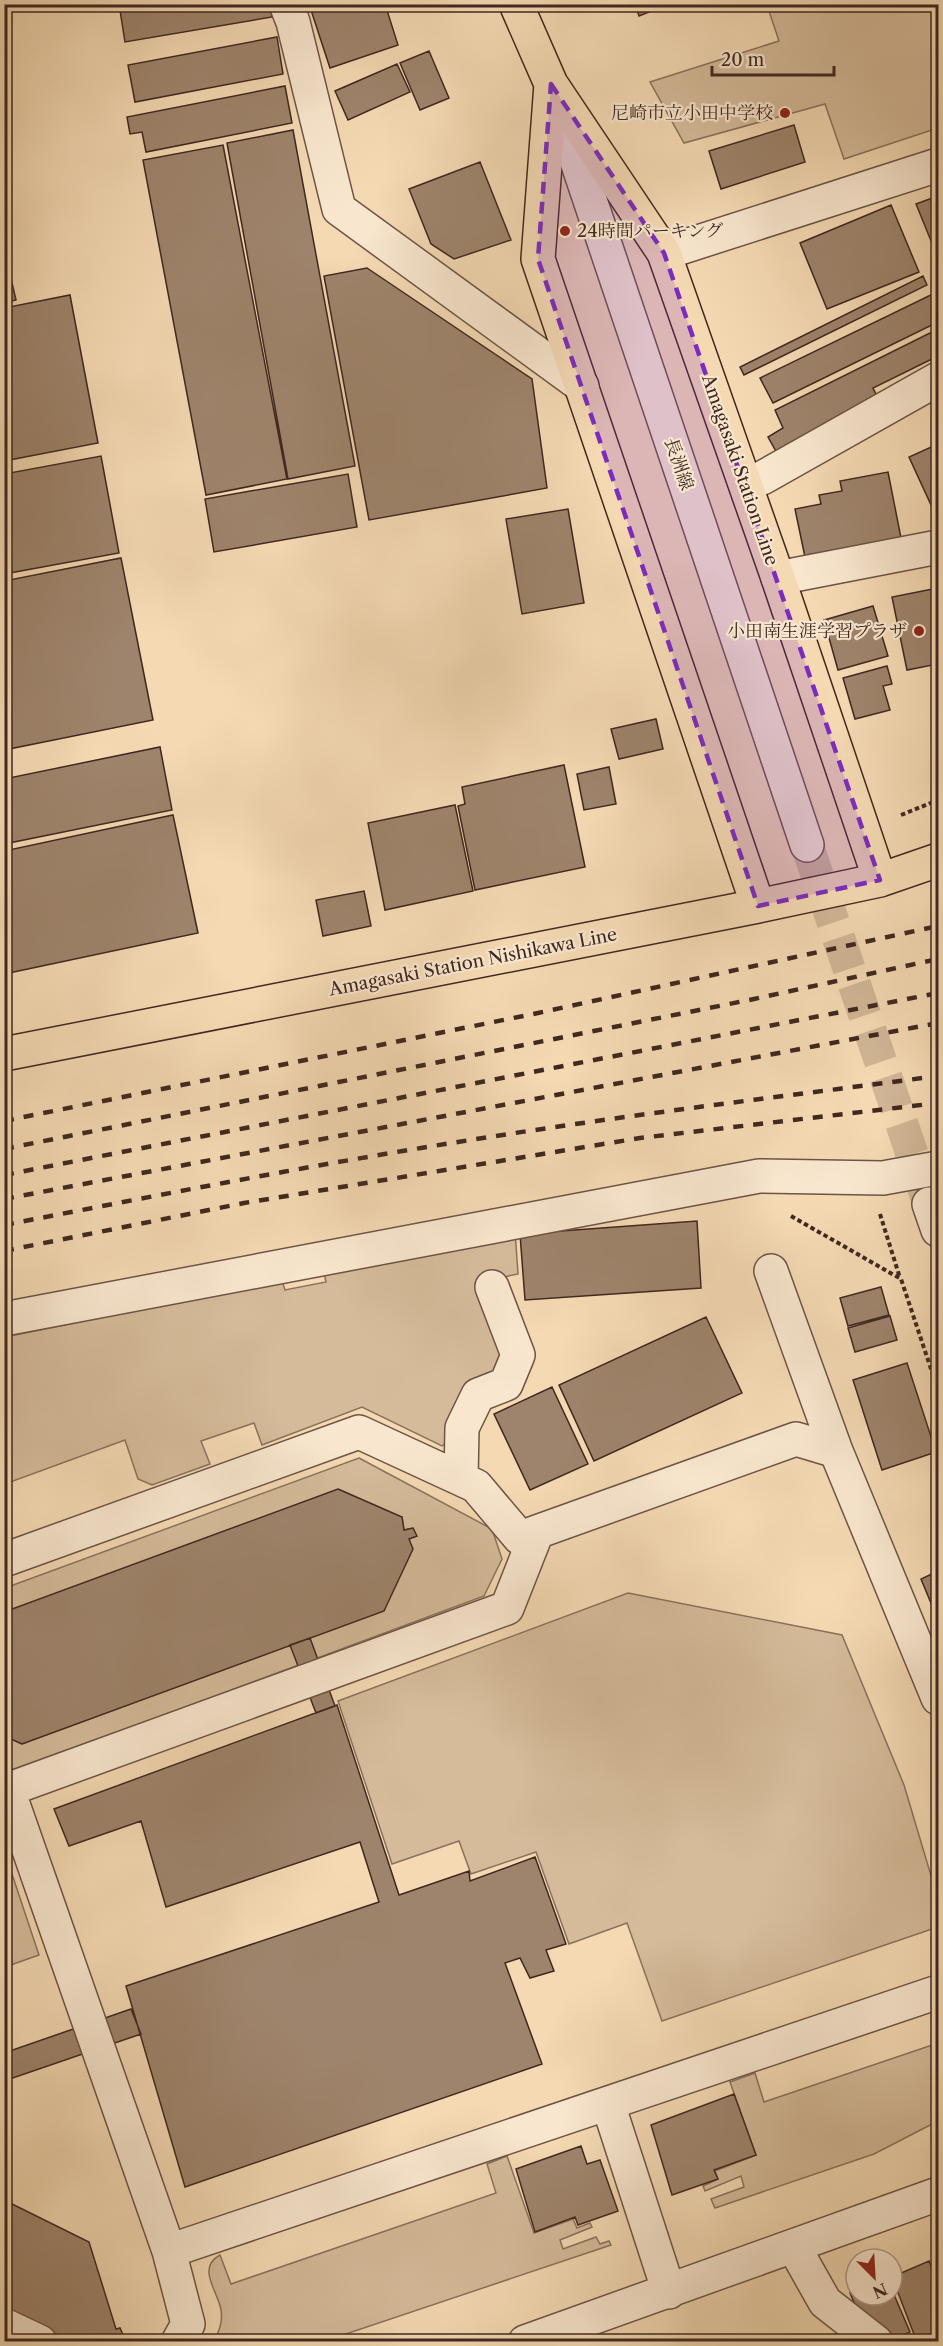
<svg xmlns="http://www.w3.org/2000/svg" width="943" height="2346" viewBox="0 0 943 2346" font-family="'Libre Caslon Text','Noto Serif JP',serif">
  <rect width="100%" height="100%" fill="#f4d9b3"/>
  <filter id="stains"><feTurbulence type="fractalNoise" baseFrequency=".00333" numOctaves="4"/><feColorMatrix values="0 0 0 0 .2 0 0 0 0 .09 0 0 0 0 .02 0 0 0 .5 -.17"/></filter>
  <radialGradient id="worn" r=".72"><stop offset=".6" stop-color="#630" stop-opacity="0"/><stop offset="1" stop-color="#630" stop-opacity=".3"/></radialGradient>
  <path fill="#d5bb9a" stroke="#8a725d" stroke-width="1.5" d="M767,5H938V128L844,159L825,104L684,143L650,82L779,41Z
    M515,1230L518,1274L475,1283L502,1356C492,1383 465,1429 442,1446L362,1407L262,1445L254,1423L201,1441L210,1464L152,1485L138,1479L125,1440L5,1484V1337L282,1281L285,1290L326,1282L323,1268Z
    M359,1458L492,1529L502,1559L484,1596L5,1774V1736L22,1744L384,1611L409,1539L416,1536L413,1528L404,1530L402,1517L5,1612V1588Z
    M628,1593L842,1635L904,1785L938,1899V1927L662,2021L627,1923L569,1944L536,1852L471,1874L459,1841L392,1864L338,1701Z
    M4,1850L39,1955L5,1967H4Z
    M938,2043V2121L874,2154L715,2208L711,2199L744,2187L741,2176L705,2191L703,2186L718,2179L715,2171L756,2155L730,2082L755,2073L764,2102Z
    M507,2156L534,2233L573,2219L577,2228L590,2223L592,2227L560,2240L563,2249L596,2237L600,2244L609,2241L611,2245L325,2341H214C219,2331 223,2322 221,2310C218,2291 196,2268 220,2255L231,2284L496,2193L487,2164Z"/>
  <path fill="#9e846c" stroke="#402820" stroke-width="1.5" d="M119,4H270L272,17L125,42Z
    M309,4H385L398,45L330,68Z
    M635,4H669L639,16Z
    M277,37L283,74L135,102L128,65Z
    M429,51L449,98L420,110L400,63Z
    M397,64L410,92L348,120L335,91Z
    M285,86L292,123L146,152L142,132L130,134L127,117Z
    M794,125L805,162L721,189L709,151Z
    M293,130L355,466L288,479L227,143Z
    M223,145L287,479L206,495L143,160Z
    M480,162L511,240L454,259L431,244L409,189Z
    M935,197L938,204V258L916,204Z
    M891,205L919,272L827,309L800,243Z
    M4,249L16,300L4,303Z
    M367,268L532,379L547,488L369,520L324,276Z
    M923,276L927,285L744,375L740,367Z
    M937,292L938,322L773,403L760,378Z
    M70,295L98,443L4,461V308Z
    M938,329V356L873,388L878,398L777,453L768,437L783,428L775,410Z
    M938,444V518H937L909,457Z
    M101,456L119,553L4,574V474Z
    M888,472L901,538L805,557L795,509L821,504L819,495L842,491L840,481Z
    M348,474L357,527L214,552L205,499Z
    M568,509L584,603L522,614L506,519Z
    M121,558L153,720L4,750V581Z
    M938,588V664L907,670L892,597Z
    M873,606L888,656L838,670L824,620Z
    M887,666L892,684L883,686L890,710L855,719L843,678Z
    M656,719L663,749L619,759L611,729Z
    M160,747L172,810L4,844V779Z
    M564,765L585,867L475,890L458,806L465,804L462,787Z
    M609,767L616,804L584,810L577,774Z
    M455,805L473,891L385,910L368,823Z
    M173,815L198,933L4,974V851Z
    M364,891L371,926L323,936L316,900Z
    M697,1221L701,1288L525,1300L520,1234Z
    M881,1287L889,1315L848,1326L840,1298Z
    M890,1316L897,1340L855,1352L848,1328Z
    M706,1317L742,1393L594,1461L559,1385Z
    M907,1363L936,1452L882,1470L853,1380Z
    M552,1387L588,1464L530,1490L494,1414Z
    M338,1489L402,1517L404,1530L413,1528L417,1536L409,1539L413,1549L384,1611L22,1744L4,1736V1612Z
    M938,1571V1620L921,1579Z
    M310,1638L335,1706L316,1713L290,1645Z
    M337,1705L399,1895L469,1871L470,1881L535,1857L566,1944L546,1950L554,1971L530,1978L520,1958L505,1963L542,2064L185,2187L126,1986L379,1902L360,1842L166,1907L141,1821L69,1846L54,1809Z
    M131,2009L141,2034L4,2081V2053Z
    M734,2094L756,2155L714,2170L718,2179L672,2195L651,2125Z
    M581,2146L587,2164L600,2160L618,2211L578,2225L575,2217L535,2232L516,2169Z
    M4,2200L89,2242L116,2329L120,2328L126,2342H72L4,2309Z
    M929,2261L938,2284V2342H917L892,2277Z
    M892,2290L910,2332L895,2339L855,2305L850,2293L856,2291V2295H892Z"/>
  <g fill="none" stroke-linecap="round" stroke-linejoin="round">
    <path stroke="#d0b696" stroke-width="33" stroke-dasharray="33 16" stroke-linecap="butt" d="M807,845L927,1198"/>
    <defs>
      <path id="minor" d="M286,4L293,22L339,209L582,386
        M557,102L807,845
        M664,253L938,165
        M745,482L762,478L938,379
        M778,578L938,547
        M929,1204L938,1230
        M771,1271L836,1451
        M4,1319L759,1176L883,1178L938,1168
        M461,1479L462,1428L478,1395L506,1384L518,1355L492,1287
        M4,1560L359,1432L476,1486L520,1538L796,1439L836,1451L938,1698
        M8,1790L169,2251L188,2324L178,2342
        M4,1791L507,1608L537,1532
        M608,2104L669,2292
        M794,2247L825,2302L876,2342
        M169,2251L938,1992
        M4,2325L40,2342
        M525,2342L938,2194"/>
      <path id="major" d="M516,4L551,84L664,253L778,578L880,880
        M551,84L538,259L758,906
        M4,1054L758,906L880,880L938,860"/>
    </defs>
    <use href="#minor" stroke="#6d5445" stroke-width="36"/>
    <use href="#major" stroke="#402820" stroke-width="36"/>
    <path stroke="#402820" stroke-width="4" stroke-dasharray="4.5 3" stroke-linecap="butt" d="M901,815L938,800
      M880,1214L900,1278
      M791,1216L901,1279L938,1390"/>
    <use href="#minor" stroke="#f8e6ce" stroke-width="33"/>
    <use href="#major" stroke="#f4d9b3" stroke-width="33"/>
    <path stroke="#402820" stroke-width="4.5" stroke-dasharray="10 10" stroke-linecap="butt" d="M4,1121L538,1013L938,926
      M4,1149L754,999L938,959
      M4,1175L938,993
      M4,1199L938,1023
      M4,1225C155,1196 306,1166 458,1142C618,1116 778,1097 938,1076
      M4,1251L244,1203L640,1138L938,1103"/>
  </g>
  <path fill="#7b2cbf" fill-opacity="0.2" stroke="#7b2cbf" stroke-width="4.5" stroke-dasharray="12 8" stroke-linejoin="round" d="M551,84L664,253L880,880L758,906L538,259Z"/>
  <g fill="#8f2418" stroke="#f8e6ce" stroke-width="2">
    <circle cx="785" cy="113" r="6"/>
    <circle cx="565" cy="231" r="6"/>
    <circle cx="919" cy="631" r="6"/>
  </g>
  <g text-anchor="middle" dominant-baseline="central" stroke-width="4.5" stroke-linejoin="round" paint-order="stroke">
    <g font-size="18" fill="#402820" stroke="#f8e6ce" text-anchor="end">
      <text x="773" y="113">尼崎市立小田中学校</text>
      <text x="577" y="231" text-anchor="start">24時間パーキング</text>
      <text x="907" y="631">小田南生涯学習プラザ</text>
    </g>
    <g font-size="18" fill="#402820" stroke="#f8e6ce">
      <text transform="translate(679 464) rotate(71)">長洲線</text>
      <text transform="translate(740 470) rotate(71)">Amagasaki Station Line</text>
      <text transform="translate(473 962) rotate(-11)">Amagasaki Station Nishikawa Line</text>
    </g>
  </g>
  <rect width="943" height="2346" fill="none" stroke="#f4d9b3" stroke-width="24"/>
  <rect x="6" y="6" width="931" height="2334" fill="none" stroke="#402820" stroke-width="3"/>
  <rect x="12" y="12" width="919" height="2322" fill="none" stroke="#402820" stroke-width="1.5"/>
  <g transform="translate(874 2277) rotate(156)"><circle r="28" fill="#f8e6ce" stroke="#ae9a88" stroke-width="1.5"/>
  <path d="M0-4.5L10 22L0 15L-10 22Z" fill="#8f2418"/>
  <text y="-9" font-size="16" font-weight="bold" text-anchor="middle" fill="#402820">N</text>
  </g>
  <path d="M712 66v9h122v-9" fill="none" stroke="#402820" stroke-width="3"/>
  <text x="721" y="66" font-size="18" fill="#402820" stroke="#f8e6ce" stroke-width="4.5" paint-order="stroke">20 m</text>
  <rect width="100%" height="100%" filter="url(#stains)"/>
  <rect width="100%" height="100%" fill="url(#worn)"/>
</svg>
